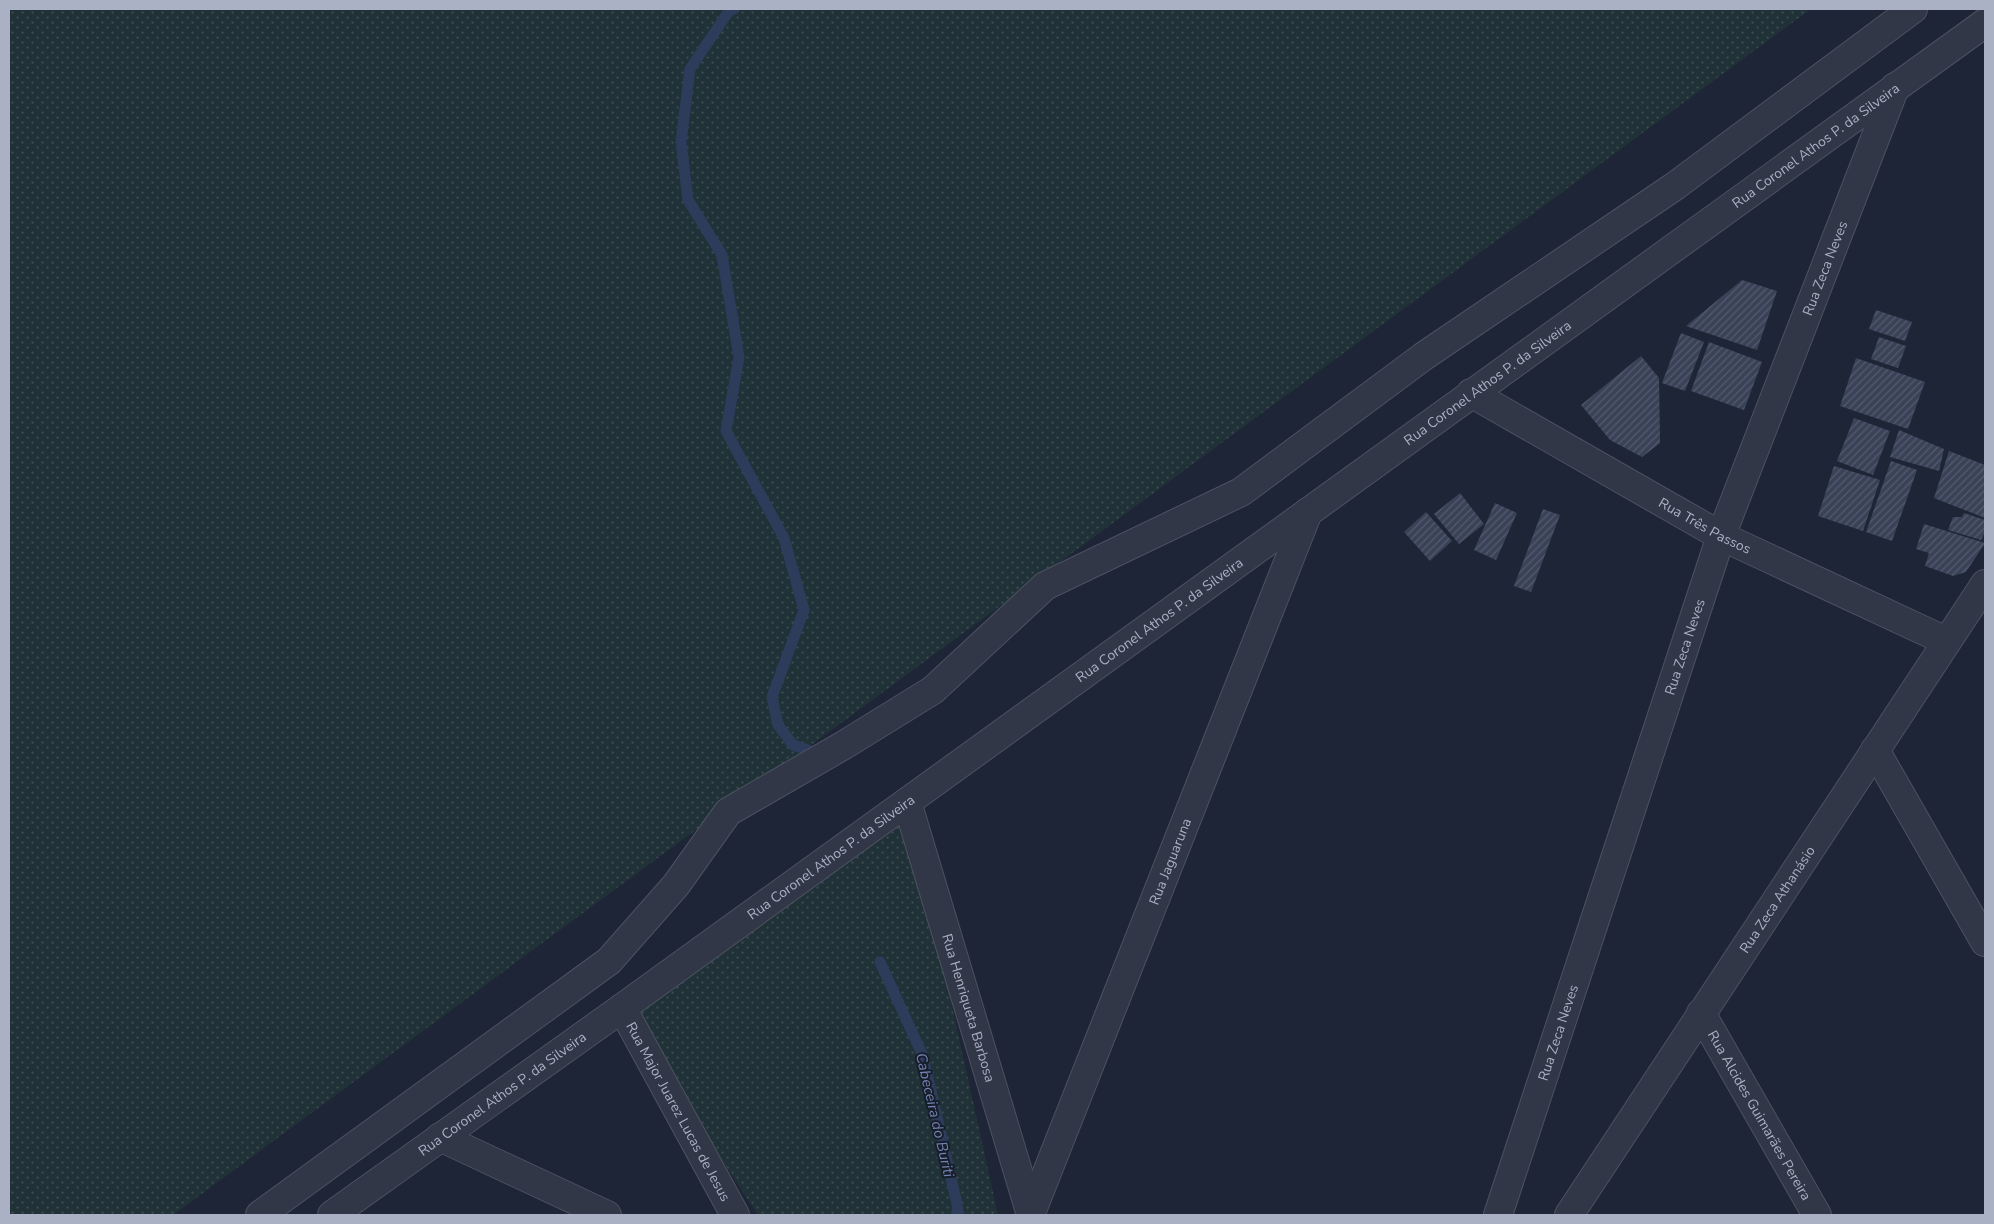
<svg xmlns="http://www.w3.org/2000/svg" width="1994" height="1224" viewBox="0 0 1994 1224" font-family="'Nunito Sans',sans-serif">
  <defs>
    <pattern id="green-dots" width="8" height="8" patternUnits="userSpaceOnUse" patternTransform="scale(1.25)"><rect width="8" height="8" fill="#203237"/><path d="M2 2h.1M6 6h.1" fill="none" stroke="#3e4d52" stroke-width="1.8" stroke-linecap="round"/></pattern>
    <pattern id="building-hatch" width="6" height="6" patternUnits="userSpaceOnUse" patternTransform="scale(1.25)"><rect width="6" height="6" fill="#394257"/><path d="M-1 1l2-2M0 6l6-6M5 7l2-2" fill="none" stroke="#535b6e"/></pattern>
  </defs>
  <rect width="100%" height="100%" fill="#1e2536"/>
  <path fill="url(#green-dots)" d="M9,9H1811L173,1215H9Z
    M907,802L998,1215H758L622,1008Z"/>
  <g fill="none" stroke-linecap="round" stroke-linejoin="round">
    <path stroke="#2e3c5c" stroke-width="11" d="M734,9L729,11L690,69L681,142L688,200L722,255L739,357L726,431L784,538L804,610L772,697L778,725L793,745L813,752
      M880,962L923,1056L957,1204L958,1215"/>
  </g>
  <path fill="url(#building-hatch)" d="M1742,280L1777,291L1757,350L1686,326Z
    M1876,310L1912,322L1905,341L1869,329Z
    M1681,333L1704,342L1685,391L1662,383Z
    M1879,337L1906,346L1898,368L1871,359Z
    M1709,342L1762,362L1744,410L1691,391Z
    M1641,356L1659,378L1660,443L1642,457L1610,440L1581,405Z
    M1856,358L1925,382L1908,429L1840,406Z
    M1854,418L1890,431L1873,475L1837,461Z
    M1899,430L1944,449L1939,471L1890,457Z
    M1949,451L1985,465V518L1934,498Z
    M1891,461L1917,470L1892,541L1866,532Z
    M1834,466L1880,480L1863,531L1818,516Z
    M1460,493L1484,524L1459,544L1434,514Z
    M1495,503L1517,513L1496,560L1474,550Z
    M1543,509L1560,515L1531,592L1514,586Z
    M1426,512L1452,541L1430,561L1404,532Z
    M1964,513L1985,520V532L1981,540L1948,530L1953,517H1962Z
    M1924,524L1985,543L1966,572L1953,576L1925,566L1929,553L1916,549Z"/>
  <g fill="none" stroke-linecap="round" stroke-linejoin="round">
    <defs>
      <g id="street">
        <path id="s1" d="M1471,393L1721,536L1946,641"/>
        <path d="M1875,750L1985,942"/>
        <path id="s2" d="M907,802L1031,1215"/>
        <path id="s3" d="M622,1008L735,1215"/>
        <path id="s4" d="M1701,1013L1817,1215"/>
        <path d="M440,1137L607,1215"/>
        <path id="s5" d="M1031,1213L1308,512"/>
        <path d="M260,1215L609,961L676,885L728,812L844,745L933,690L1045,586L1241,492L1424,356L1675,186L1913,9"/>
        <path id="s6" d="M332,1215L622,1008L1985,23"/>
        <path id="s7" d="M1498,1215L1721,536L1895,87"/>
        <path id="s8" d="M1569,1215L1985,584"/>
      </g>
    </defs>
    <use href="#street" stroke="#4c5262" stroke-width="30"/>
    <use href="#street" stroke="#313747" stroke-width="28"/>
  </g>
  <g text-anchor="middle" dominant-baseline="central" stroke-width="4" stroke-linejoin="round" paint-order="stroke">
    <g font-size="14" fill="#abb1c4" stroke="#171d2b">
      <text stroke="none"><textPath href="#s6" startOffset="1829">Rua Coronel Athos P. da Silveira</textPath></text>
      <text stroke="none"><textPath href="#s7" startOffset="1002">Rua Zeca Neves</textPath></text>
      <text stroke="none"><textPath href="#s6" startOffset="1424">Rua Coronel Athos P. da Silveira</textPath></text>
      <text stroke="none"><textPath href="#s1" startOffset="269">Rua Três Passos</textPath></text>
      <text stroke="none"><textPath href="#s6" startOffset="1019">Rua Coronel Athos P. da Silveira</textPath></text>
      <text stroke="none"><textPath href="#s7" startOffset="598">Rua Zeca Neves</textPath></text>
      <text stroke="none"><textPath href="#s6" startOffset="614">Rua Coronel Athos P. da Silveira</textPath></text>
      <text stroke="none"><textPath href="#s5" startOffset="378">Rua Jaguaruna</textPath></text>
      <text stroke="none"><textPath href="#s8" startOffset="378">Rua Zeca Athanásio</textPath></text>
      <text stroke="none"><textPath href="#s2" startOffset="215">Rua Henriqueta Barbosa</textPath></text>
      <text stroke="none"><textPath href="#s7" startOffset="192">Rua Zeca Neves</textPath></text>
      <text stroke="none"><textPath href="#s6" startOffset="209">Rua Coronel Athos P. da Silveira</textPath></text>
      <text stroke="none"><textPath href="#s3" startOffset="118">Rua Major Juarez Lucas de Jesus</textPath></text>
      <text stroke="none"><textPath href="#s4" startOffset="118">Rua Alcides Guimarães Pereira</textPath></text>
    </g>
    <g font-size="15" font-style="italic" fill="#7184af" stroke="#171d2b">
      <text transform="translate(935 1115) rotate(77)">Cabeceira do Buriti</text>
    </g>
  </g>
  <rect width="1994" height="1224" fill="none" stroke="#abb1c4" stroke-width="20"/>
</svg>
